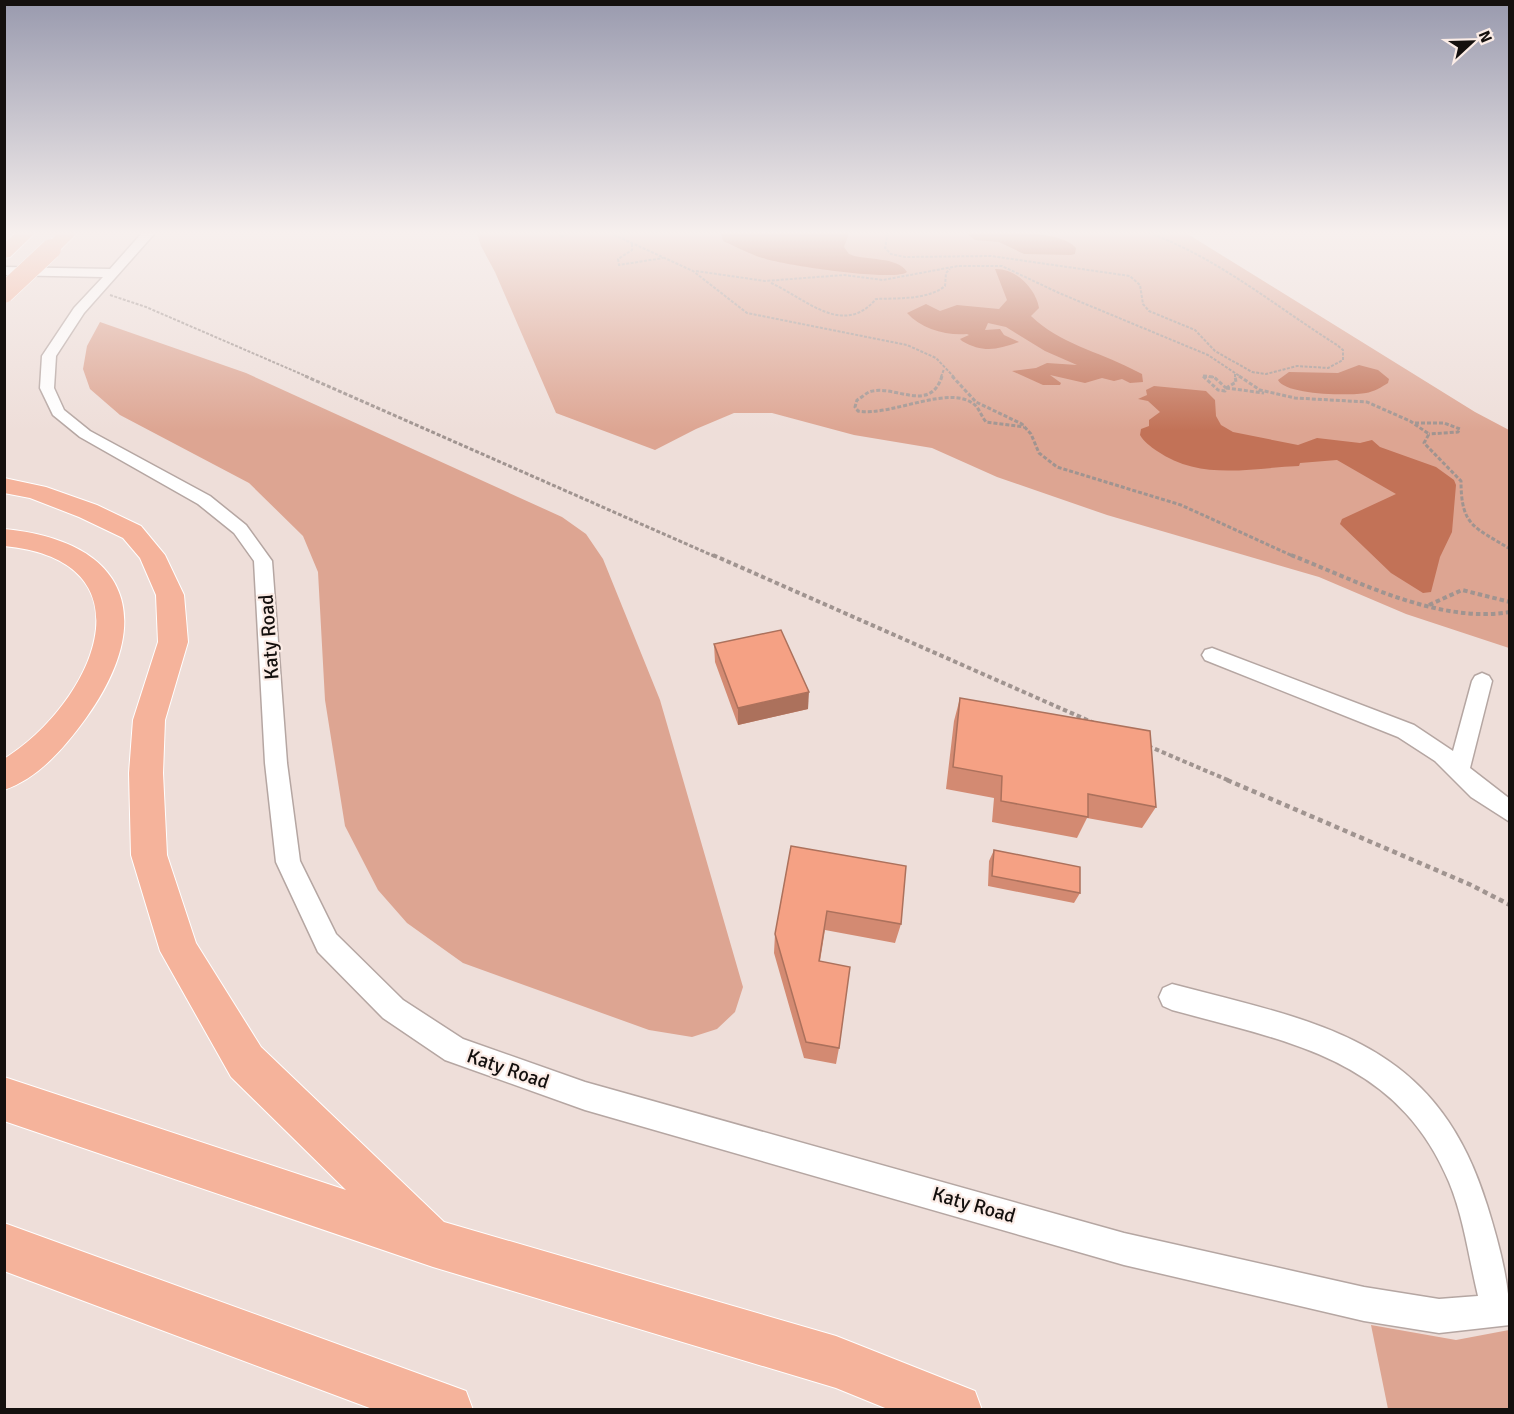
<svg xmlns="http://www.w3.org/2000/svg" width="1514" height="1414" viewBox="0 0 1514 1414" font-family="Signika,sans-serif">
  <rect width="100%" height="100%" fill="#eeded9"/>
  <path fill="#dda592" d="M477,233H1186L1475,412L1509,430V648L1406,614L1319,577L1107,515L997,477L932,448L854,435L772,413H734L696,429L655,450L556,413L495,272L481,246Z
    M100,322L246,373L562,517L586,534L603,559L660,700L743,987L735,1012L717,1029L692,1037L649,1030L463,963L407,923L378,890L345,826L325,700L318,572L303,536L249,483L120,415L90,389L83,369L87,346Z
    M1371,1325L1456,1340L1509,1330V1409H1388Z"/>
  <path fill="#c27257" d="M721,233H849L844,247L849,254C865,261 898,256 907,272C895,282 785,265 766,259C751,255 737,247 723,241Z
    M966,233C992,233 1060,228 1076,248L1075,254L1071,255L1024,254L999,242L975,240Z
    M995,269C1016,268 1036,289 1039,308L1031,316C1060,344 1097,351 1132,369L1142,374L1143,382L1130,383L1122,379L1114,381L1102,378L1085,383L1050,375L1061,383L1060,385H1043L1012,371L1036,368L1047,363L1077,365L1045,351L1006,327L988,323L985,330L1000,329L1004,335L1019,342C997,350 983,353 962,341L960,339L969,335L967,334C947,336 921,329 907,313L926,304L940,311L957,305L999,309L1007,300Z
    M1359,365L1378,370L1389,379L1388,383C1382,387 1373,392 1366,393C1350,396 1285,395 1278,380L1289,372L1338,373Z
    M1154,386L1206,391L1215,400L1216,416L1221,425L1233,432L1298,445L1317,438L1360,443L1372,440L1380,447L1436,467L1454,480L1456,485L1452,532L1440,557L1431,592L1423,593L1391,573L1340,524L1342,519L1396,494L1337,460L1300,463L1299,466C1250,468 1200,481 1157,451C1150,446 1144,442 1140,435L1141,429L1149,426V420L1160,412L1148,401L1138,399L1147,395L1146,390Z"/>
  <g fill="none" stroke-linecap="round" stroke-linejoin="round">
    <defs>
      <path id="minor" d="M142,233H155L84,313L56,356L54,388L64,410L90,431L210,496L246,525L272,561L287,763L300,861L336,934L403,1000L463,1039L585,1082L1124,1233L1364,1287L1439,1299L1478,1296C1469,1259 1464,1218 1449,1182C1397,1058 1288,1042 1172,1010L1163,1006L1159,997L1163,988L1172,984C1320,1023 1436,1039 1487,1205C1499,1244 1510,1283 1510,1325L1439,1333L1364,1321L1124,1265L585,1110L445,1060L383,1018L318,952L276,862L265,763L254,561L234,533L198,504L80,437L53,415L40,388L42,356L74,308L103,277L4,275V267L110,269Z
        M1212,648L1414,725L1453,751L1472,681L1475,676L1482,673L1489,676L1492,681L1470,768L1510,799V822L1471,797L1435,761L1398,737L1205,660L1202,655L1205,650Z"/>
      <path id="highway" d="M16,233H35L10,257L4,258V243Z
        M58,233H77L57,253H45L42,249Z
        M4,478L46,487L97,505L141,526L165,555L184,595L188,642L165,720L163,773L167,855L196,943L261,1047L444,1222L836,1336L975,1391L982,1410H890L836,1388L433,1267L4,1121V1077L346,1190L231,1077L160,951L131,855L129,773L133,720L158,642L156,595L140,558L123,538L79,517L30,498L4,493Z
        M4,529C129,541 157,619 86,718C65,747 39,778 4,790V759C92,704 158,561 4,546Z
        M4,1223L447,1384L466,1391L473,1410H375L4,1271Z"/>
    </defs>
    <use href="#minor" stroke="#b5a6a2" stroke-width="3"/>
    <use href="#highway" stroke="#fff" stroke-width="2"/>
    <path stroke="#a09490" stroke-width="2" stroke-dasharray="3 1.5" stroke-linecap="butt" d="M559,233L561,237L570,233
      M610,233L693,271L747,313L907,345L936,358L954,377
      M888,233L885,248L891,254L905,257L991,256L1130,276L1140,285L1143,304L1149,311L1195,330L1215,351L1252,372L1266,374L1297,366L1328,368L1343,360V350L1337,345C1275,306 1218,258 1149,233
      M632,244V250L618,259L619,265L663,258
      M696,271L765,281L844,275L883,280L958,266H1002L1059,293L1208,355L1241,377
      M771,283C805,298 843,338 876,299C897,298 928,300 945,286L946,273L950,269
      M110,295L146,307L308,377
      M1235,374V377
      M941,377L944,369
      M1204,377H1214"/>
    <path stroke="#a09490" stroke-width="3" stroke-dasharray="4 2" stroke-linecap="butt" d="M305,376L716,557
      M942,376C930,415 893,383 869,392C865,394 861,398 857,400L855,407L858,411C892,417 952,382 976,406C980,411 982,417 986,422L1024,427
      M952,376L976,402L1022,424L1031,434L1039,453L1057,467L1181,505L1295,557
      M1203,376L1214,377L1226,388L1225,391L1218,390Z
      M1239,376L1260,390L1295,398L1367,402L1410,421L1429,434L1424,443L1461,481C1461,527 1475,527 1510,549
      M1226,388L1264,393
      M1226,388L1236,382L1235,376
      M1415,423H1444L1460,429L1458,432L1429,434"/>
    <path stroke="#a09490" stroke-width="4" stroke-dasharray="4.5 3" stroke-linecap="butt" d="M713,555L1094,723
      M1291,555C1357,581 1438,624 1510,612
      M1429,605L1462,590L1510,602
      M1148,746L1230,781"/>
    <path stroke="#a09490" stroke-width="4.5" stroke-dasharray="5 4" stroke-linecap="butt" d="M1227,780L1471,885L1510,905"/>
    <use href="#minor" fill="#fff" fill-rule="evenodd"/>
    <use href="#highway" fill="#f5b39b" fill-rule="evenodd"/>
    <defs>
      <path id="highway-bridge" d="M4,293L51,249"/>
    </defs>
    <use href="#highway-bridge" stroke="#fff" stroke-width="21" stroke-linecap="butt"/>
    <use href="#highway-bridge" stroke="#f5b39b" stroke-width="20"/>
  </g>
  <path fill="#d38a72" d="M714,644L808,709L738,725L715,662Z
    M960,698L1156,807L1142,828L1087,818L1077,838L992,822L994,798L946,789L954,721Z
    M791,846L901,924L895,943L825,930L820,961L839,1048L836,1064L804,1058L774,953L775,934Z
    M994,850L1080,893L1074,903L988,886L989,861Z"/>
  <path fill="#ac715c" d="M809,692L808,709L738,725V708Z"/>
  <path fill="#f5a184" stroke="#ac715c" stroke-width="1.5" d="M781,630L809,692L738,708L714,644Z
    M960,698L1150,731L1156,807L1088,794V817L1001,801L1002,776L953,767Z
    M791,846L906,866L901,924L827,911L819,961L850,967L839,1048L806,1042L775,934Z
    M994,850L1080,867V893L992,876Z"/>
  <linearGradient id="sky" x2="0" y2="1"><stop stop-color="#999aae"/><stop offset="0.54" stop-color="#f7f0ee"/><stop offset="1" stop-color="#f7f0ee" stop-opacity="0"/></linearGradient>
  <rect width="1514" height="431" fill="url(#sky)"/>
  <g text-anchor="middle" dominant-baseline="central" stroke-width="4.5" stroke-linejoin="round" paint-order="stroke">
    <g font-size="20" fill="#14100e" stroke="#fbece6">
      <text transform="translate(269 637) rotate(-94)">Katy Road</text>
      <text transform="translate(508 1069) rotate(19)">Katy Road</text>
      <text transform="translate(974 1205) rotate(16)">Katy Road</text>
    </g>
  </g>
  <rect width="1514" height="1414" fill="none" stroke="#14100e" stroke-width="12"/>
  <g transform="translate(1472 42) rotate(68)" stroke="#fbece6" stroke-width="4.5" paint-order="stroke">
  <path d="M0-4.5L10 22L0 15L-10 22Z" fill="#14100e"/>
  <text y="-9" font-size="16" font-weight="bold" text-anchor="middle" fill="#14100e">N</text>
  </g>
</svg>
